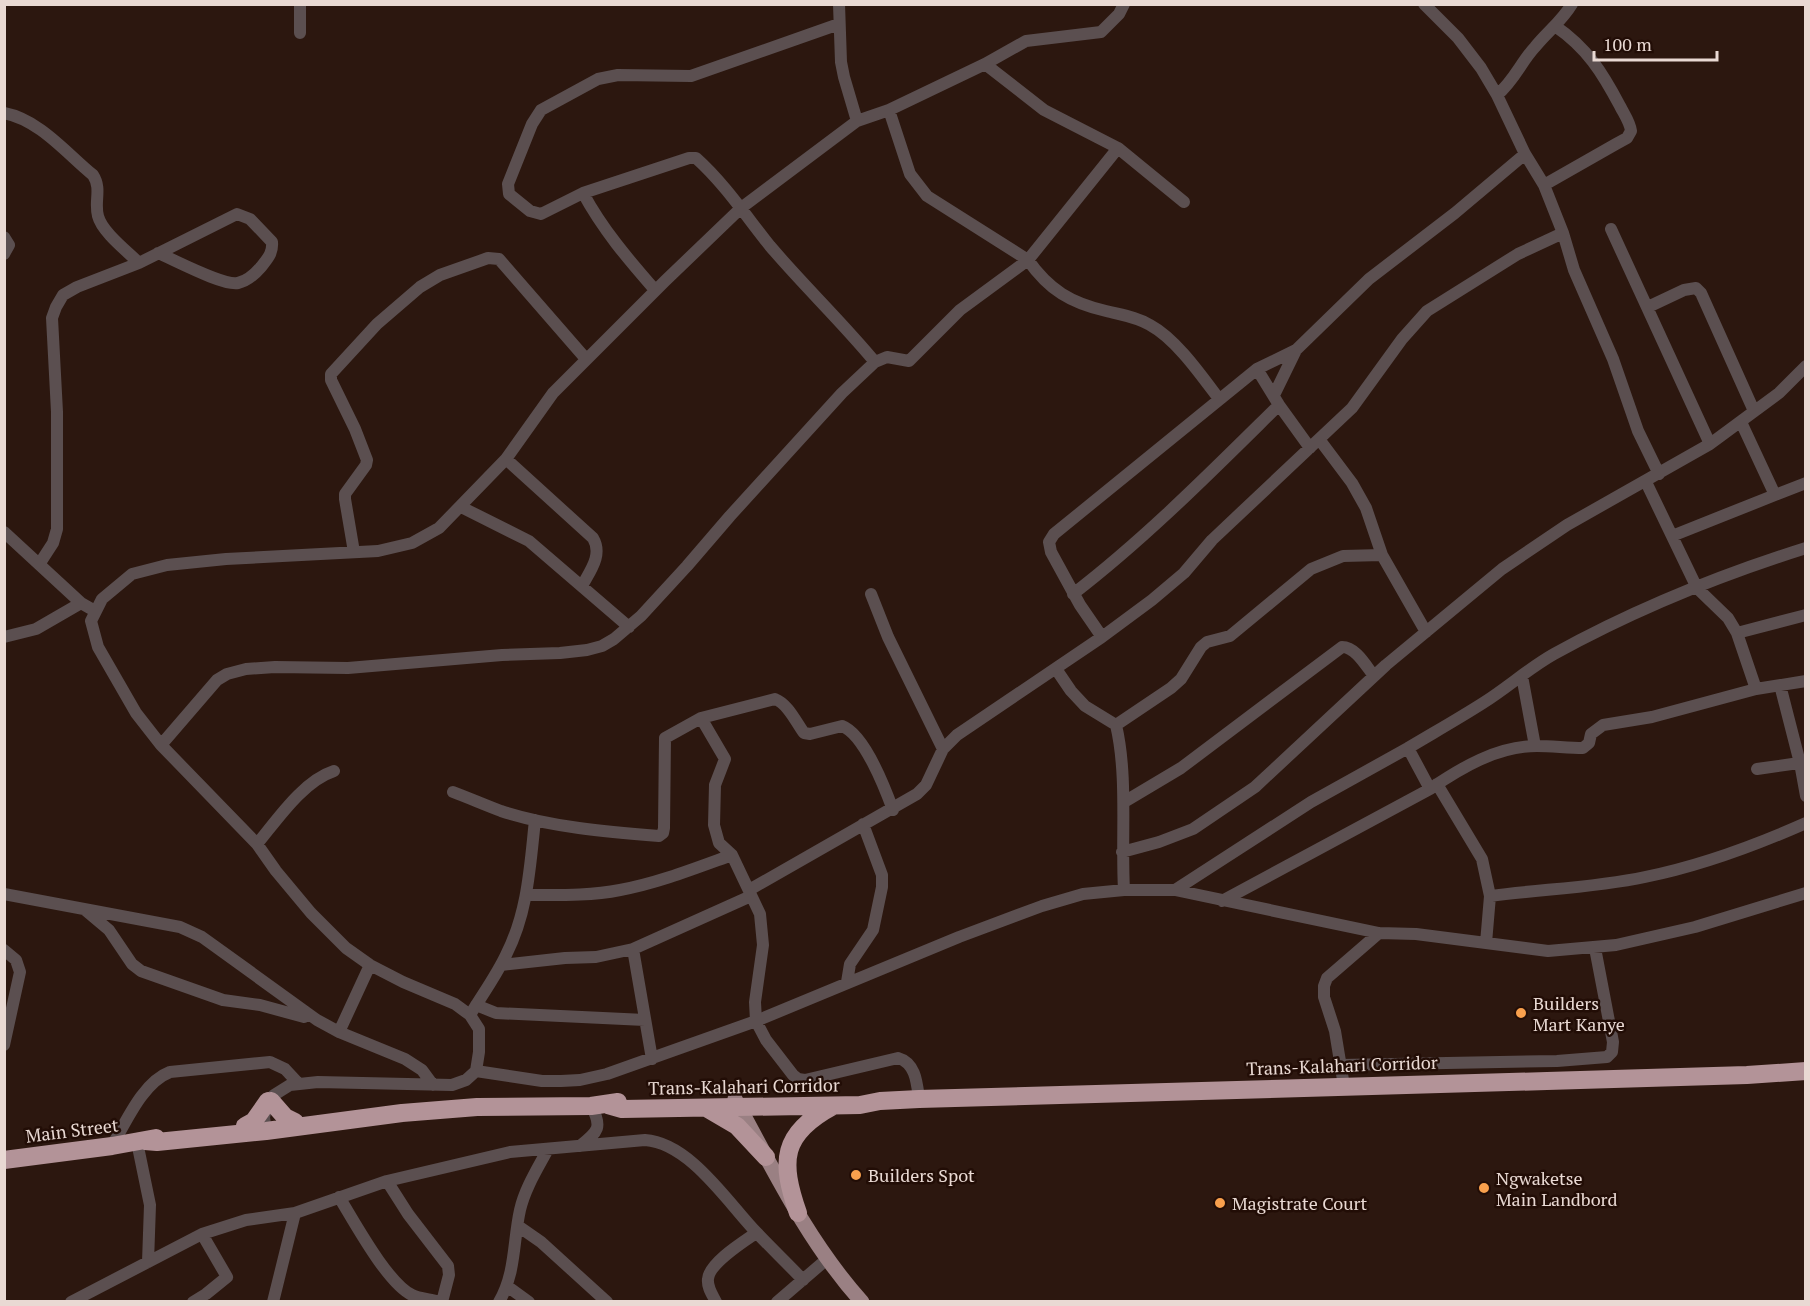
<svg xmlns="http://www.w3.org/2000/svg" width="1810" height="1306" viewBox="0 0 1810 1306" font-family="'PT Serif',serif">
  <rect width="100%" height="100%" fill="#2c170f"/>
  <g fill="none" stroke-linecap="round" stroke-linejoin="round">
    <path stroke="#5b4f50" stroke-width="12" d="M839,4L841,62L844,77L857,121
      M1424,4L1458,38L1481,68L1497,95L1525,154L1544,185L1563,233L1574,270L1613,359L1638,431L1659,474
      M300,33V4
      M985,64L1044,110L1118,148L1184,202
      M1497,95C1514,81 1521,62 1535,47C1547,32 1562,21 1572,4
      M889,110L910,174L927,196L1028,260C1049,290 1071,303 1106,311C1122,315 1137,317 1150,325C1176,339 1201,375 1219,399
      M4,113C40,120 66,153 93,175C102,189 94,201 98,216C102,232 127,251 139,263
      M1544,185L1616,144L1627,138L1631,131C1630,122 1624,114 1620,106C1602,72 1587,48 1555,26
      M583,193C603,230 628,259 655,290
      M1611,229L1710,444
      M4,237L9,245L4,254
      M1648,307L1684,290L1696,288L1701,293L1754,411
      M875,362L887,357L909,361L960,310L1028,260L1118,148
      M1257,369L1279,405L1310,448
      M1274,395L1296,350
      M1319,439L1352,483L1366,508L1382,555
      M506,459L593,538C603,555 590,571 582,586
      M1646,482L1697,588L1728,618L1737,633
      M1775,495L1806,483
      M461,507L529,541L629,627
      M4,532L81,603L95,611
      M1672,536L1775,495L1741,422
      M354,552L345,499V494L366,465L367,460L355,429L331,380V374L377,324L420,287L440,275L488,258L499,259L586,359
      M40,563L53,543L57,529V412L52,318L56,307L63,295L77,287L139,263L237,214L250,219L272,242C273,253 268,258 261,267C255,274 248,281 238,283C223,286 175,260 158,253
      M871,594L888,637L943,749
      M1073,594C1147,537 1213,470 1279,405
      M4,637L36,629L81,603
      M1102,637L1080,605L1051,552L1049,542L1054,534L1257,369L1296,350L1369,279L1455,213L1525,154
      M1056,669L1071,691L1085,706L1116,725C1128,776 1121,837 1124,890
      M1522,676L1535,746
      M1780,685L1800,763L1806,796
      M1756,689L1737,633L1806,615
      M701,718L725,759L715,785L714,825L719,843L732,855L760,914L763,945L755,1002L756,1021L766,1040L793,1075L798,1079L805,1080L898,1058C916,1063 917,1084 919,1099
      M1116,725L1171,688L1181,679L1201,647L1207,642L1230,636L1311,569L1343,556L1382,555L1426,632
      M161,745L217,680L227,674L246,669L275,667L348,668L502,655L560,653L587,650L602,646L614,639L641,616L687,566L730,516L842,393L875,362C842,322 804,286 770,246C746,216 724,183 696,158H689L583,193L541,214L530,211L509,194L508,184L532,124L541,110L598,79L618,75L691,76L839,24
      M1757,769L1806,762
      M1437,784L1482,859L1490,896L1486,943
      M1430,789C1461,768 1497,746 1537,746C1552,746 1568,748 1583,748L1589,743L1591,734L1603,725L1652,717L1756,689L1806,681
      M453,792C469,798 485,805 501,811C549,827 608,832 659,836L663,833L664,828L665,738L701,718L775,699C788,704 796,722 804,733L810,734L842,726C864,734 885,788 893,810
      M1124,802L1181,768L1342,647C1356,647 1366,666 1374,676
      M257,844C277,820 303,781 334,771
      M1122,852L1159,842L1193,829L1255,787L1386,665L1502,569L1567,525L1710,444L1779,393L1806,366
      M749,890L917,794L926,785L943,749L957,735L1102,637L1152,600L1184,573L1212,540L1352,408L1402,339L1427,311L1518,254L1563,233
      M1175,890L1311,802L1408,748
      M4,894L180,927L202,937L317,1020L339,1032L405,1059L422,1070L433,1085
      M527,895C558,895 590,896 620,890C658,883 696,868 732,855
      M1490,896C1542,889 1594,888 1645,877C1700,866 1754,846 1806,823
      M1222,901L1430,789L1408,748C1433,733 1458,719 1483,703C1507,688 1529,668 1554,654C1632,611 1720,575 1806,548
      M84,909L109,930L132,964L141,971L223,1000L260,1005L304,1017
      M633,949L652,1059
      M4,950L16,960L20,972L4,1045
      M501,965L565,958L596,957L633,949L751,896
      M847,982L850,964L873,930L882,887V875L863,824
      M476,1005L496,1013L645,1020
      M470,1015C482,995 496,976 506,955C528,912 530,866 535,820
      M339,1032L370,965
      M1341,1065L1557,1061L1607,1057L1612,1052L1613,1042L1595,948
      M476,1071L542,1081H561L580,1080L607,1074L756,1021L959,937L1042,906L1083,894L1124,890H1175L1379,933L1416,934L1548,951L1616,945L1695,927L1806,893
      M1344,1086L1335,1031L1324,997V986L1327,978L1379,933
      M266,1131L264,1117L268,1101L274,1095L290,1085L318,1082L452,1085L466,1080L476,1071L479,1052V1029L470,1015L455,1004L403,982L370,965L346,948L311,913L276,871L257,844L161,745L136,713L98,647L91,621L102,599L132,574L167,565L226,559L378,551L412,543L439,528L506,459L553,393L665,281L741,208L857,121L889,110L985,64L1026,41L1101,32L1119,14L1124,4
      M137,1142L150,1205L148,1262
      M112,1146C126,1122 143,1082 170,1072L270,1062L285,1069L298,1083
      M580,1146C598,1132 603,1127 591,1106
      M387,1181L408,1214L448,1266L449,1275L442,1302
      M339,1197C354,1221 387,1283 412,1295C420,1299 431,1299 439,1302
      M518,1226L541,1242L607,1302
      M507,1286L529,1302
      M71,1302L202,1234L246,1220L295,1213
      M193,1302L206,1294L227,1277L202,1234
      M273,1302L295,1213L387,1181L510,1152L645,1140C690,1143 728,1203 757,1233C772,1249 788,1264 803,1280
      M499,1302C516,1273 513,1241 520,1210C525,1188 538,1168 548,1149
      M716,1302C712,1294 707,1287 708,1279C709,1263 743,1242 756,1233
      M777,1302L827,1259"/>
    <path stroke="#9a8083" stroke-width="15" d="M735,1099C773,1169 808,1242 862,1302"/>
    <path stroke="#b39398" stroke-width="18" d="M271,1101L285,1117L295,1122
      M608,1105L622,1109L860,1105L880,1101L919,1099L1547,1081L1747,1075L1806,1071
      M708,1109L737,1126L766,1157
      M245,1126L254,1121L268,1101
      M145,1141L157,1142L266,1131L402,1113L477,1107L591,1106L618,1102
      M4,1160L112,1146L156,1138
      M798,1213C780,1161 781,1134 833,1106"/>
  </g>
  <g fill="#f9a04d" stroke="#220d06" stroke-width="2">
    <circle cx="1521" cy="1013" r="6"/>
    <circle cx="856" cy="1175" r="6"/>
    <circle cx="1484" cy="1188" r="6"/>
    <circle cx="1220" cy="1203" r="6"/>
  </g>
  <g text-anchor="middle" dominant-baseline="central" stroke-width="5" stroke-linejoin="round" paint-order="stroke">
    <g font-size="18" fill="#e9d9d3" stroke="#220d06" text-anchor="start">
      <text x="1533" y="1003">Builders<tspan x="1533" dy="21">Mart Kanye</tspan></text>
      <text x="868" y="1175">Builders Spot</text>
      <text x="1496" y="1178">Ngwaketse<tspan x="1496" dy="21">Main Landbord</tspan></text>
      <text x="1232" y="1203">Magistrate Court</text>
    </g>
    <g font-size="18" fill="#e9d9d3" stroke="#220d06">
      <text transform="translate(1342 1065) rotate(-2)">Trans-Kalahari Corridor</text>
      <text transform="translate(744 1086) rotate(-1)">Trans-Kalahari Corridor</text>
      <text transform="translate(72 1130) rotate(-7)">Main Street</text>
    </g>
  </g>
  <rect width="1810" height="1306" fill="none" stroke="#e9d9d3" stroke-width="12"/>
  <path d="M1594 51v9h123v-9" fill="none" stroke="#e9d9d3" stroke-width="3"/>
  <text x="1603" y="51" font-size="18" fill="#e9d9d3" stroke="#220d06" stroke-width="4.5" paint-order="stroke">100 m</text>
</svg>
